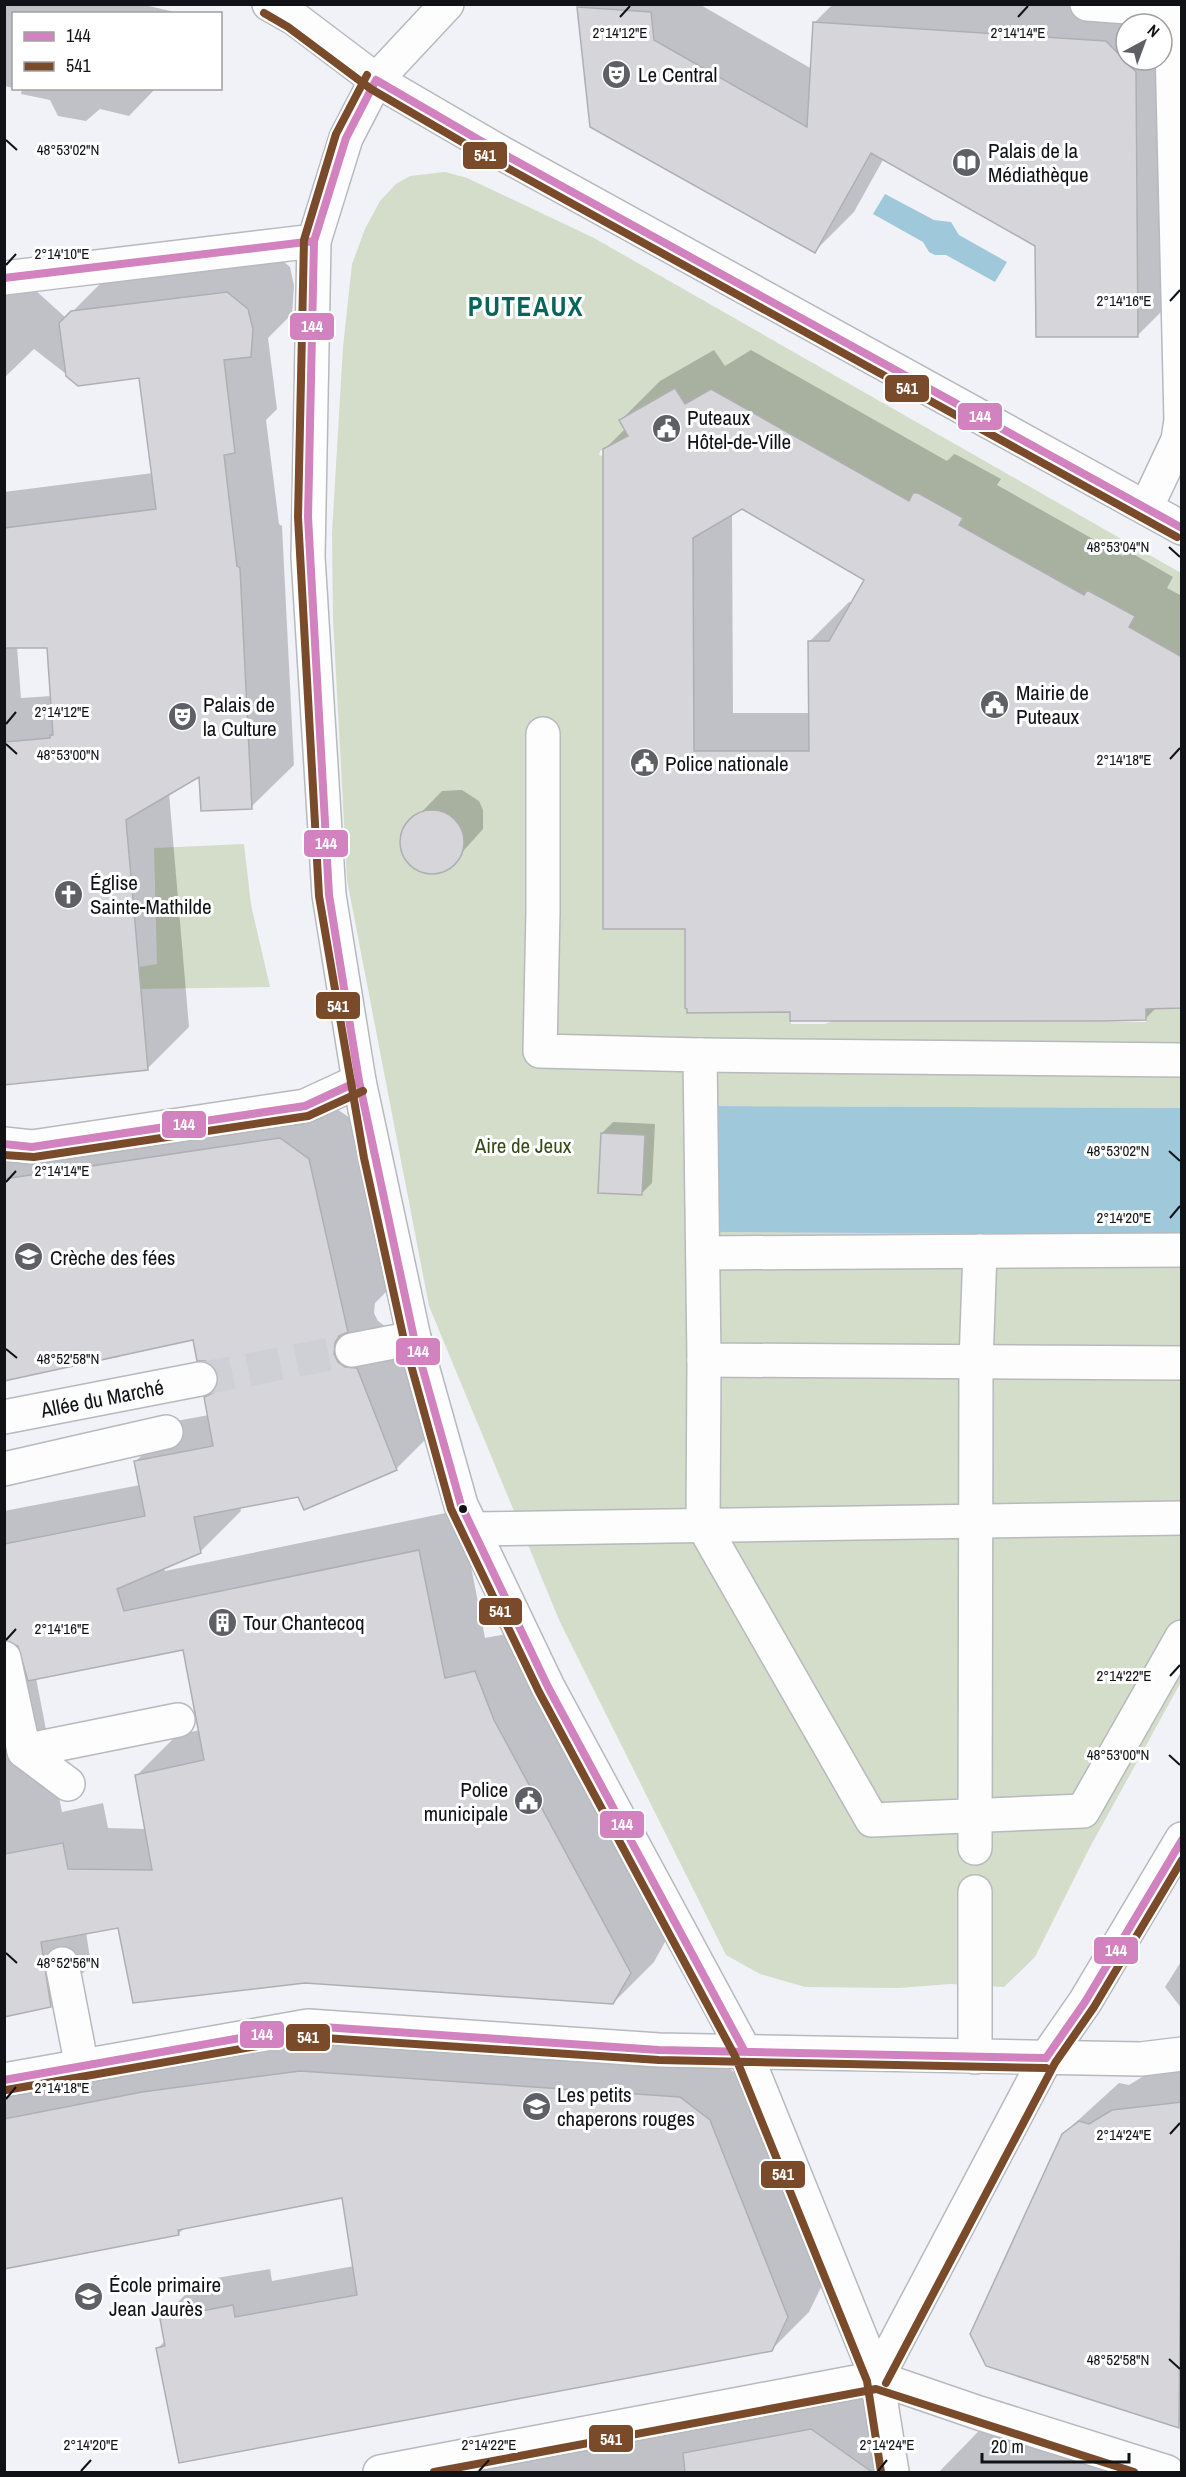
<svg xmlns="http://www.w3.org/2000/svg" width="1186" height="2477" viewBox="0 0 1186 2477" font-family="'Archivo Narrow',sans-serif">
  <rect width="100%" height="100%" fill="#f0f2f8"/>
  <path fill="#d3ddc9" d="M445,172L467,178L594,238L1181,573V657L1129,627L1134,619L1132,615L1088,590L1084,595L959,525L963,519L913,493L909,501L711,389L685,404L674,388L619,419L628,436L600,451L599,455L603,456V928L685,929V1008L790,1011L791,1024H825L835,1020L1146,1022V1009L1181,1008V1108L710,1106L1181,1235V1682L1090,1847L1035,1957L1004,1987L950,1984L899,1988L805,1987L760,1974L726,1955L560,1622L429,1306L347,880L333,618L332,533L343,347L352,264L365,229L380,201L396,184L410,176Z
    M244,844L251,905L270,987L141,989L139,967L157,964L154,848Z"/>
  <path fill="#9fc9db" d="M885,194L934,220L951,222L959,235L1007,262L995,282L946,255H935L929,252L923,242L873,214Z
    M709,1106L1181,1108V1235L709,1232Z"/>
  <path fill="#0003" fill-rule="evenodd" d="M4,4H140L175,12L14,14V88L4,86Z
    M582,4H699L812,69L814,23L833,4H1148L1174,32L1177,296L1138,335L1037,245L884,158L854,212L815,251L579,8ZM1126,24H1162V60H1126Z
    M18,88H156L129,116L100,109L86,121L58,116L50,100L21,94L22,89Z
    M269,250L290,267L294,286L292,314L268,338L277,409L266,420L279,524L282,526L294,765L251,807L201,774L169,793L189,1027L147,1069L4,1084V492L153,473L140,376L79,384L34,349L4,378V283L24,280L66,318L115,269ZM48,646L52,696L21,698L17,647Z
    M714,350L725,366L751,350L947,461L954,454L957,455L1001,479L997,485L1123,556L1128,551L1173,577L1167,588L1182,596V1007H1157L1145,1019L792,1010L686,928L604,450L625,429L621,420L660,381ZM742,507L866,580L853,602H849L810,641V713H733L732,513Z
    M462,790L479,801L483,810V829L448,868L440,872L420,870L405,857L402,848L405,829L442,791Z
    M321,1098L350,1118L388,1290L375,1303L374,1313L378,1321L386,1327L398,1328L437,1428L396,1469L299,1495L240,1507L241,1511L200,1552L164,1568L165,1571L460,1510L485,1638L516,1632L671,1931L654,1962L613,2003L120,1926L86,1932L91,1965L50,2005L4,2015V1511L140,1485L135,1462L176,1421L209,1415L205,1398L219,1384L220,1376L194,1338L122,1354L119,1357L4,1378V1145ZM184,1648L200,1730L177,1735L136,1776L146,1829L108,1828L103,1803L62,1812L36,1678Z
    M613,1122L655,1124L652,1183L641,1194L602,1133Z
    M1182,1960V2009L1165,1987Z
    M338,2034L718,2060L747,2082L825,2279L809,2312L771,2350L158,2348L165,2341L161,2319L199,2281L270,2269L272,2281L354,2266L343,2196L186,2227L178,2234L4,2268V2089Z
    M1182,2068V2421L1167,2423L1063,2134L1119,2083L1129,2085L1152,2071Z
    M851,2390L880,2411L891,2472H451Z
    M1002,2407L1182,2472H939Z"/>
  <path fill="#d6d6da" stroke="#afafb3" stroke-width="1.5" fill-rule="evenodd" d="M577,7L651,12L654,40L807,127L813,22L1106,41L1136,72L1138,337H1036L1035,246L871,153L815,253L590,127Z
    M227,292L248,309L253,329L251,357L224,360L235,453L224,455L237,566L240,568L252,809L201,811L199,777L126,820L148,1070L4,1085V742L50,738V735H53L47,648H4V528L156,509L139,378L78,386L66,376L59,323L71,311Z
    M675,388L685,404L711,389L909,501L913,493H918L963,518L959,525L1084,595L1087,590L1135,616L1129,627L1182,657V1008L1146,1009V1020L1104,1021H790V1012L687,1013V1009L685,1008V929H603V449L628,436L619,420ZM742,509L864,580L829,641H808L809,751H694L693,538Z
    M400 842a32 32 0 1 1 64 0a32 32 0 1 1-64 0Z
    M601,1133L645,1135L642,1195L598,1193Z
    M280,1138L309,1159L348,1332L339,1336L335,1343L334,1354L338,1362L345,1367L357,1368L397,1470L304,1510L298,1497L194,1517L201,1553L117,1589L124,1611L419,1550L445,1678L475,1671L494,1720L631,1973L613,2004L305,1983L133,2003L118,1928L41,1942L51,2007L4,2017V1854L63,1843L68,1869L152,1870L135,1775L204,1760L183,1650L28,1681L18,1646L4,1640V1544L145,1516L134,1461L213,1446L204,1397L213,1393L217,1386L218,1376L214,1366L206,1361H197L193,1340L4,1381V1179Z
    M300,2071L680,2097L710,2120L788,2317L772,2351L179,2463L156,2348L165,2346L160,2319L233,2305L235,2317L357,2295L342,2198L178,2230L179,2235L4,2269V2119L142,2092Z
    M1182,2102L1179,2428L986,2366L970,2334L1062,2134L1079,2121L1089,2124L1112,2110Z
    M811,2429L872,2472H685L683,2453Z"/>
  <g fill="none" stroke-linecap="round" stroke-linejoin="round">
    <path stroke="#cfd0d6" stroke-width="33" stroke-dasharray="33 16" stroke-linecap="butt" d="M200,1379L352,1350"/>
    <defs>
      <g id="minor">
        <path d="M269,4L294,18L376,80L498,151L1182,528"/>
        <path d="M447,4L376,80L346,138L314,241L308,557L329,895L359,1081L414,1338L461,1505L548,1687L745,2052L877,2378L892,2472"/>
        <path d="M1087,4L1182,11"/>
        <path d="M4,278L314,241"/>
        <path d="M1146,508L1178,440L1181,420L1171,4"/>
        <path d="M543,734V911L540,1051L700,1055L704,1360L1182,1363"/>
        <path d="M700,1055L1182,1060"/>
        <path d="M4,1144L32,1147L305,1106L359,1081"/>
        <path d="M703,1253L1182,1250"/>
        <path d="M352,1350L414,1338"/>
        <path d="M704,1360L703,1525L872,1820L1083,1811L1182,1637"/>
        <path id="s1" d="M4,1417L200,1379"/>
        <path d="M4,1469L166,1432"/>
        <path d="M473,1529L1182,1518"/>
        <path d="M4,1658L24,1751L68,1784"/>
        <path d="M24,1751L178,1720"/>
        <path d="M975,1848L976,1362L980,1251"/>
        <path d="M62,1964L82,2067"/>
        <path d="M975,2057V1892"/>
        <path d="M4,2080L308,2026L659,2050L1141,2059L1182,2054"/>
        <path d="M877,2378L1046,2058L1085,2002L1182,1839"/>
        <path d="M380,2472L877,2378L979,2413L1167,2472"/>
      </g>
    </defs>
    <use href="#minor" stroke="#b7b9bd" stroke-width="36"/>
    <use href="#minor" stroke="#fdfdfe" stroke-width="33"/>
    <defs>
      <path id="bus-1" d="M376,80L346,138L314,241L308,517L329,895L359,1081L414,1338L461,1505L548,1687L745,2052
        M376,80L498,151L1182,528
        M4,278L314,241
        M4,1144L32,1147L305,1106L359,1081
        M1046,2058L1085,2002L1182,1840
        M4,2080L308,2026L659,2050L1046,2058"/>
      <path id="bus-2" d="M264,13L288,27L371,89L493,160L1177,537
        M367,75L336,134L304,240L298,517L319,896L364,1158L404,1340L451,1509L539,1692L735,2056L867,2381L881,2472
        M4,1155L34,1157L308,1116L363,1091
        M6,2090L309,2037L659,2060L1046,2068
        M886,2383L1055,2063L1094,2007L1182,1860
        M434,2472L876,2389L1134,2472"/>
    </defs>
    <use href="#bus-1" stroke="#fff" stroke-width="12"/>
    <use href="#bus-2" stroke="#fff" stroke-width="12"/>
    <use href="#bus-1" stroke="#d282be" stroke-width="8"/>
    <use href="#bus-2" stroke="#7a4b2a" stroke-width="8"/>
  </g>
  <path fill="none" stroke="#111216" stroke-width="2" d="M620,17L630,6M1018,17L1028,6M6,140L17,150M6,265L16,254M1170,301L1180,290M1169,547L1180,557M6,724L16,712M6,744L17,754M1170,759L1180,748M1169,1151L1180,1161M6,1182L16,1171M1170,1218L1180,1206M6,1349L17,1358M6,1640L16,1629M1170,1676L1180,1665M1169,1755L1180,1765M6,1953L17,1963M6,2099L16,2087M1170,2134L1180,2123M1169,2359L1180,2369M81,2471L91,2460M479,2471L489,2460M878,2471L887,2460"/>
  <defs>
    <symbol id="theatre-disc" viewBox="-11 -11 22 22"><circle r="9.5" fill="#5f6065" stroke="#fff"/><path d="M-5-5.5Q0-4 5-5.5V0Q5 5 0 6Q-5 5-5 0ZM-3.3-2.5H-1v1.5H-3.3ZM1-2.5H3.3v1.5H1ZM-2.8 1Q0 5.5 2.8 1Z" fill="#fff"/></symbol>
    <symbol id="library-disc" viewBox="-11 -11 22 22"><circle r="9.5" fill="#5f6065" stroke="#fff"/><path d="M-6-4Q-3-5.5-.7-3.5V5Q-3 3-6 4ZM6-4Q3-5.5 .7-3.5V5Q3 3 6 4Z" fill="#fff"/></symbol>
    <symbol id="civic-disc" viewBox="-11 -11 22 22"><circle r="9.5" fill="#5f6065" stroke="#fff"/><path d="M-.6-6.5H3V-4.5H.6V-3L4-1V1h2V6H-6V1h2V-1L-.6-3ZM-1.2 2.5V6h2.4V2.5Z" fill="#fff"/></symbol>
    <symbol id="church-disc" viewBox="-11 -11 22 22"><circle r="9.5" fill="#5f6065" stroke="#fff"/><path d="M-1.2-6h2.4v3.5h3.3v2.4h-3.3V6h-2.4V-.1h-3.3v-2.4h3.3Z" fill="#fff"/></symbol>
    <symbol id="school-disc" viewBox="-11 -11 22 22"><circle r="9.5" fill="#5f6065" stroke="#fff"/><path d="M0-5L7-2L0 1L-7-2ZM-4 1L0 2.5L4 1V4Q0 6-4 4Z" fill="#fff"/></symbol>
    <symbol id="building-disc" viewBox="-11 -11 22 22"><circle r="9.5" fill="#5f6065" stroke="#fff"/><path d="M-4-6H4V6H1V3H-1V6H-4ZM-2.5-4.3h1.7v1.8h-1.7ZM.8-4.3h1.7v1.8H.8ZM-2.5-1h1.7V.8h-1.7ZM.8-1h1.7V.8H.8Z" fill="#fff"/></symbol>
  </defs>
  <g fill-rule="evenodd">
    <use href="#theatre-disc" x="600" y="58" width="33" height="33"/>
    <use href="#library-disc" x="950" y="146" width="33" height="33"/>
    <use href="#civic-disc" x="650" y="412" width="33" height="33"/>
    <use href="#civic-disc" x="978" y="688" width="33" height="33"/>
    <use href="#theatre-disc" x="166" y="700" width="33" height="33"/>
    <use href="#civic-disc" x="628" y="746" width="33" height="33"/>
    <use href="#church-disc" x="52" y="878" width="33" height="33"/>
    <use href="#school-disc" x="12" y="1240" width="33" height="33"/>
    <use href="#building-disc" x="206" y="1606" width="33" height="33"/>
    <use href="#civic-disc" x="512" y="1784" width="33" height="33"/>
    <use href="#school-disc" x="520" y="2090" width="33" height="33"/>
    <use href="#school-disc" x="72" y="2280" width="33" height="33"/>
  </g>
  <circle fill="#111216" stroke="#fff" stroke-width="2" cx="463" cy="1509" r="5"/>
  <g text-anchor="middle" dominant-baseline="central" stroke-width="6" stroke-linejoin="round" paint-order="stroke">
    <g font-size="21" fill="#111216" stroke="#fff" text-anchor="start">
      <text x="638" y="74">Le Central</text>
      <text x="988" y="150">Palais de la<tspan x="988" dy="24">Médiathèque</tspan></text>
      <text x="687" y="417">Puteaux<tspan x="687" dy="24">Hôtel-de-Ville</tspan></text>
      <text x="1016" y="692">Mairie de<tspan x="1016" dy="24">Puteaux</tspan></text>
      <text x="203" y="704">Palais de<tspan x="203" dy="24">la Culture</tspan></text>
      <text x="665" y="763">Police nationale</text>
      <text x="90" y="882">Église<tspan x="90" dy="24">Sainte-Mathilde</tspan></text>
      <text x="50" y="1257">Crèche des fées</text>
      <text x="243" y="1622">Tour Chantecoq</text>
      <text x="508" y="1789" text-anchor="end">Police<tspan x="508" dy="24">municipale</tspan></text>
      <text x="557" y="2094">Les petits<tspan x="557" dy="24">chaperons rouges</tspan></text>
      <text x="109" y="2284">École primaire<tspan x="109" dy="24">Jean Jaurès</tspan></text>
    </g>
    <g font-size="21" fill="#384a15" stroke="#fff">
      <text x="523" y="1145">Aire de Jeux</text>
    </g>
    <g font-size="21" fill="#111216" stroke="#fff">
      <text stroke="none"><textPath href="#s1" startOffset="100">Allée du Marché</textPath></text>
    </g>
    <g font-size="27" font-weight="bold" letter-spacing="1.5" fill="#096559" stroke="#fff">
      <text x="526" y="306">PUTEAUX</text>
    </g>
  </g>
  <g font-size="15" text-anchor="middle" fill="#111216" stroke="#fff" stroke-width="6" stroke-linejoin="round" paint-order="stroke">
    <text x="620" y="38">2°14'12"E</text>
    <text x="1018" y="38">2°14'14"E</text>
    <text x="68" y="155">48°53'02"N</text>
    <text x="62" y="259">2°14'10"E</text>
    <text x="1124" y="306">2°14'16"E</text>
    <text x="1118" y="552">48°53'04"N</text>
    <text x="62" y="717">2°14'12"E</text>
    <text x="68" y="760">48°53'00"N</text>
    <text x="1124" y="765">2°14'18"E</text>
    <text x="1118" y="1156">48°53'02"N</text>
    <text x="62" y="1176">2°14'14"E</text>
    <text x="1124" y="1223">2°14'20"E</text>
    <text x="68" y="1364">48°52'58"N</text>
    <text x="62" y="1634">2°14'16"E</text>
    <text x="1124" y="1681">2°14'22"E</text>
    <text x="1118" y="1760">48°53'00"N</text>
    <text x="68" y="1968">48°52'56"N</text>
    <text x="62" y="2093">2°14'18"E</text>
    <text x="1124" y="2140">2°14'24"E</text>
    <text x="1118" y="2365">48°52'58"N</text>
    <text x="91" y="2450">2°14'20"E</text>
    <text x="489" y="2450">2°14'22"E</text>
    <text x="887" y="2450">2°14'24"E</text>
  </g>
  <g stroke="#fff" stroke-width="2">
    <rect x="462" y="141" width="46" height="29" rx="6" fill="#7a4b2a"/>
    <rect x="289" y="312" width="46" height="29" rx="6" fill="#d282be"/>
    <rect x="884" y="374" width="46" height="29" rx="6" fill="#7a4b2a"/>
    <rect x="957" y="402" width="46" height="29" rx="6" fill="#d282be"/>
    <rect x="303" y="829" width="46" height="29" rx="6" fill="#d282be"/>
    <rect x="315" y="991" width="46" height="29" rx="6" fill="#7a4b2a"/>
    <rect x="161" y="1110" width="46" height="29" rx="6" fill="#d282be"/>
    <rect x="395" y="1337" width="46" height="29" rx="6" fill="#d282be"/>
    <rect x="478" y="1597" width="45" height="29" rx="6" fill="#7a4b2a"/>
    <rect x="599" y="1810" width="46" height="29" rx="6" fill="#d282be"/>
    <rect x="1093" y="1936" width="46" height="29" rx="6" fill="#d282be"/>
    <rect x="239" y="2020" width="46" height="29" rx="6" fill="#d282be"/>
    <rect x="285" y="2023" width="46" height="29" rx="6" fill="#7a4b2a"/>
    <rect x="760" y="2160" width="46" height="29" rx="6" fill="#7a4b2a"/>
    <rect x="588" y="2424" width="46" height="29" rx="6" fill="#7a4b2a"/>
  </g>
  <g font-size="16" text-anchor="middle" font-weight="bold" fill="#fff">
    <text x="485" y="161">541</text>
    <text x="312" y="332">144</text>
    <text x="907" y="394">541</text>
    <text x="980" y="422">144</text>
    <text x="326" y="849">144</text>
    <text x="338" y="1012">541</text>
    <text x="184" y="1130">144</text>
    <text x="418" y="1357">144</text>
    <text x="500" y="1617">541</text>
    <text x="622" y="1830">144</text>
    <text x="1116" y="1956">144</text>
    <text x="262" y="2040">144</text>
    <text x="308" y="2043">541</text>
    <text x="783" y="2180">541</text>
    <text x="611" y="2445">541</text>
  </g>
  <rect width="1186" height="2477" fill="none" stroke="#111216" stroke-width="12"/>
  <rect x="12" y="12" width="210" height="78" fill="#ffffff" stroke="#a0a0a2" stroke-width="1.5"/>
  <rect x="24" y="32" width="30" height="9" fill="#d282be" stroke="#a0a0a2" stroke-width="1.5"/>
  <text x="66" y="42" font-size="18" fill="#111216">144</text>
  <rect x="24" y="62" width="30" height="9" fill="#7a4b2a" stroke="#a0a0a2" stroke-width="1.5"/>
  <text x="66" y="72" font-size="18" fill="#111216">541</text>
  <g transform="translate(1144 42) rotate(41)"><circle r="28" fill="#ffffff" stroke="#a0a0a2" stroke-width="1.5"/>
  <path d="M0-4.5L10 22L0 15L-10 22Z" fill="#5f6065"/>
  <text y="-9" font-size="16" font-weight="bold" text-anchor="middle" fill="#111216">N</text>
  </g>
  <path d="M982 2453v9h147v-9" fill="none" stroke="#111216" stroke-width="3"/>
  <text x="991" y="2453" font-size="18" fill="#111216" stroke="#ffffff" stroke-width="4.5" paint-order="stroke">20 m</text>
</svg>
